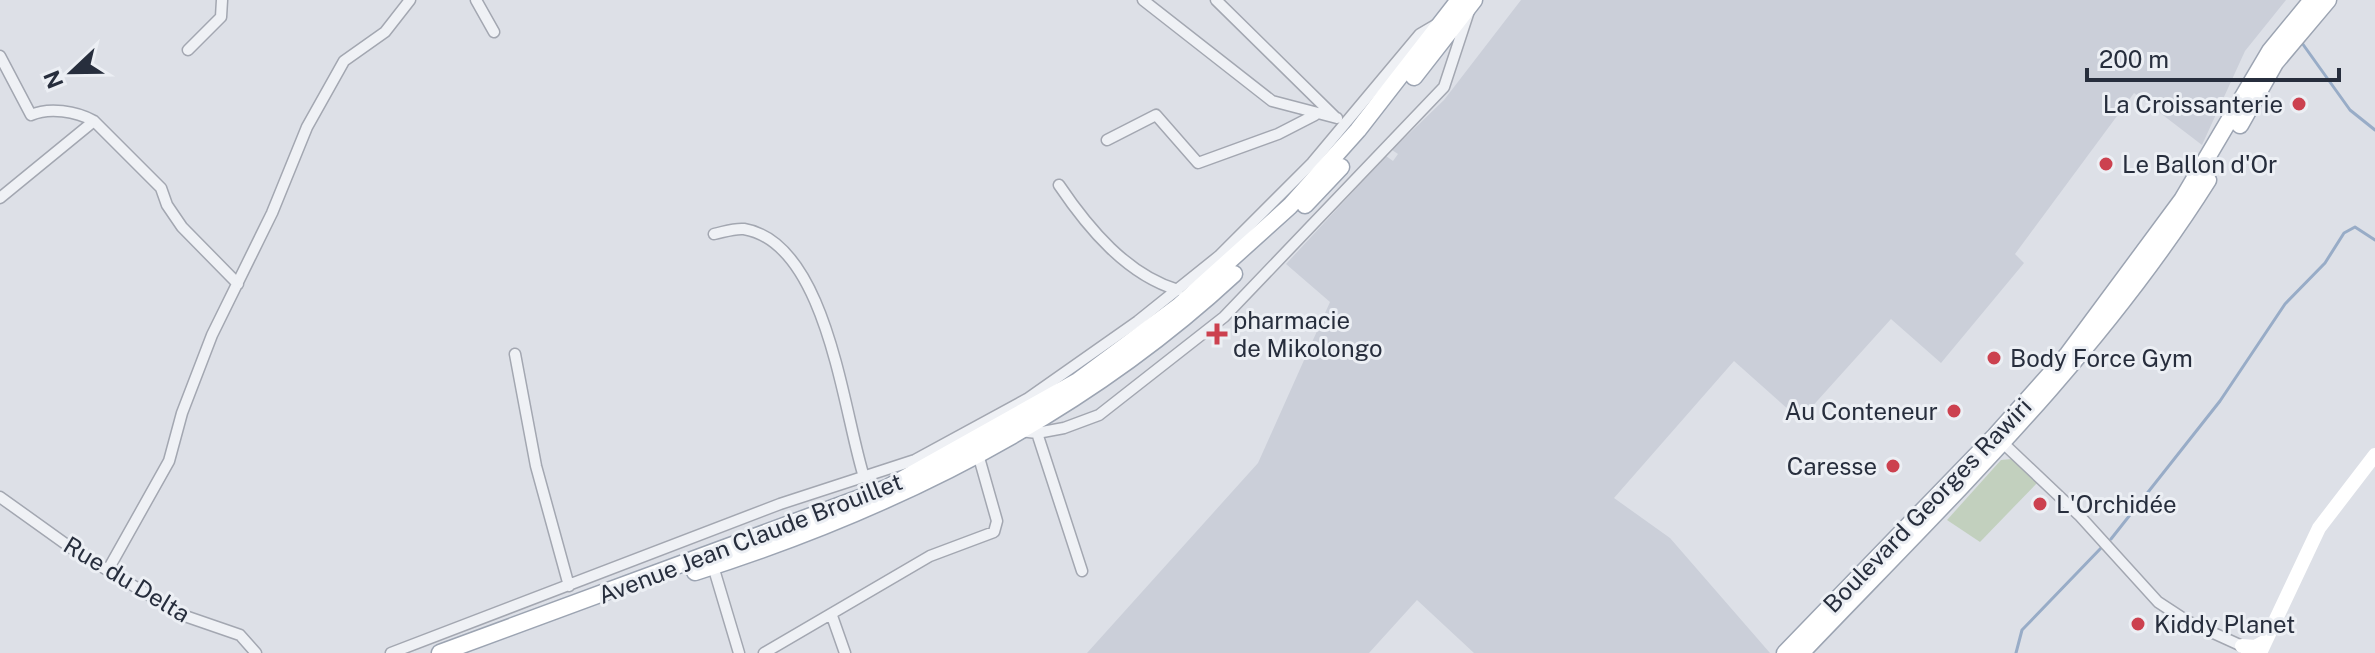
<svg xmlns="http://www.w3.org/2000/svg" width="2375" height="653" viewBox="0 0 2375 653" font-family="'Public Sans',sans-serif">
  <rect width="100%" height="100%" fill="#dde0e7"/>
  <path fill="#cbcfd9" d="M1521,0H2286L2245,51L2202,145L2134,93L2015,254L2024,263L1941,363L1891,319L1800,420L1734,361L1614,498L1670,538L1770,653H1474L1417,600L1369,653H1087L1258,463L1330,302L1286,264L1386,156L1393,161L1398,154L1392,150L1444,100Z"/>
  <path fill="#c2d0be" d="M2012,459L2038,482L1980,542L1947,520L2001,460Z"/>
  <g fill="none" stroke-linecap="round" stroke-linejoin="round">
    <path stroke="#98acc7" stroke-width="3" d="M2302,43L2350,110L2375,130
      M2111,539L2220,401L2285,304L2325,263L2344,233L2355,227L2375,240
      M2016,653L2022,630L2102,547"/>
    <defs>
      <path id="street" d="M476,0L494,32
        M1143,0L1272,101L1337,118
        M1216,0L1335,117
        M188,50L221,17L222,0
        M0,56L31,115C49,107 76,111 94,121L161,188L167,205L182,227L238,284
        M1107,140L1156,115L1198,163L1278,134L1315,115
        M1059,185C1088,228 1127,275 1178,290
        M0,198L94,121
        M714,234C724,232 734,228 744,229C827,243 843,411 864,477
        M515,354L536,466L569,586
        M1020,431L1037,433L1064,428L1099,415L1224,317L1444,87L1469,11
        M1037,433L1082,571
        M2004,444L2079,515L2158,602L2187,621L2242,646
        M0,497L74,550L182,615L240,635L256,653
        M713,566L739,653
        M109,568L169,461L182,413L212,335L272,213L307,127L344,61L385,32L410,0
        M832,616L845,653
        M391,653L780,504L915,460L1027,399L1138,321L1219,256L1312,163L1420,34L1437,24
        M764,653L930,556L994,532L997,521L978,454"/>
      <path id="primary" d="M1414,77L1474,0
        M2240,125L2275,63L2328,0
        M1305,205L1341,167
        M695,572C891,510 1082,415 1234,274
        M440,653L887,488L1078,381L1179,306L1290,206L1358,130L1459,0
        M1785,653L1995,436L2068,354L2182,200L2270,51L2312,0
        M1801,653C1945,502 2096,358 2208,180"/>
    </defs>
    <use href="#street" stroke="#a3a7b1" stroke-width="13"/>
    <use href="#primary" stroke="#9ca4b2" stroke-width="19"/>
    <use href="#street" stroke="#eff1f5" stroke-width="10"/>
    <path stroke="#fff" stroke-width="14" d="M2242,646L2255,647L2264,642
      M2260,653L2319,528L2375,455"/>
    <use href="#primary" stroke="#fff" stroke-width="16"/>
  </g>
  <g fill="#cc414f" stroke="#eceff4" stroke-width="3">
    <circle cx="2299" cy="104" r="8"/>
    <circle cx="2106" cy="164" r="8"/>
    <path d="M1213 322h8v8h8v8h-8v8h-8v-8h-8v-8h8z"/>
    <circle cx="1994" cy="358" r="8"/>
    <circle cx="1954" cy="411" r="8"/>
    <circle cx="1893" cy="466" r="8"/>
    <circle cx="2040" cy="504" r="8"/>
    <circle cx="2138" cy="624" r="8"/>
  </g>
  <g text-anchor="middle" dominant-baseline="central" stroke-width="6" stroke-linejoin="round" paint-order="stroke">
    <g font-size="24" fill="#272e3d" stroke="#eceff4" text-anchor="start">
      <text x="2283" y="104" text-anchor="end">La Croissanterie</text>
      <text x="2122" y="164">Le Ballon d'Or</text>
      <text x="1233" y="320">pharmacie<tspan x="1233" dy="28">de Mikolongo</tspan></text>
      <text x="2010" y="358">Body Force Gym</text>
      <text x="1938" y="411" text-anchor="end">Au Conteneur</text>
      <text x="1877" y="466" text-anchor="end">Caresse</text>
      <text x="2056" y="504">L'Orchidée</text>
      <text x="2154" y="624">Kiddy Planet</text>
    </g>
    <g font-size="24" fill="#272e3d" stroke="#eceff4">
      <text transform="translate(1927 505) rotate(-46)">Boulevard Georges Rawiri</text>
      <text transform="translate(750 538) rotate(-21)">Avenue Jean Claude Brouillet</text>
      <text transform="translate(127 579) rotate(31)">Rue du Delta</text>
    </g>
  </g>
  <g transform="translate(72 72) rotate(248)" stroke="#eceff4" stroke-width="6" paint-order="stroke">
  <path d="M0-6L14 30L0 20L-14 30Z" fill="#272e3d"/>
  <text y="-12" font-size="22" font-weight="bold" text-anchor="middle" fill="#272e3d">N</text>
  </g>
  <path d="M2087 68v12h252v-12" fill="none" stroke="#272e3d" stroke-width="4"/>
  <text x="2099" y="68" font-size="24" fill="#272e3d" stroke="#eceff4" stroke-width="6" paint-order="stroke">200 m</text>
</svg>
